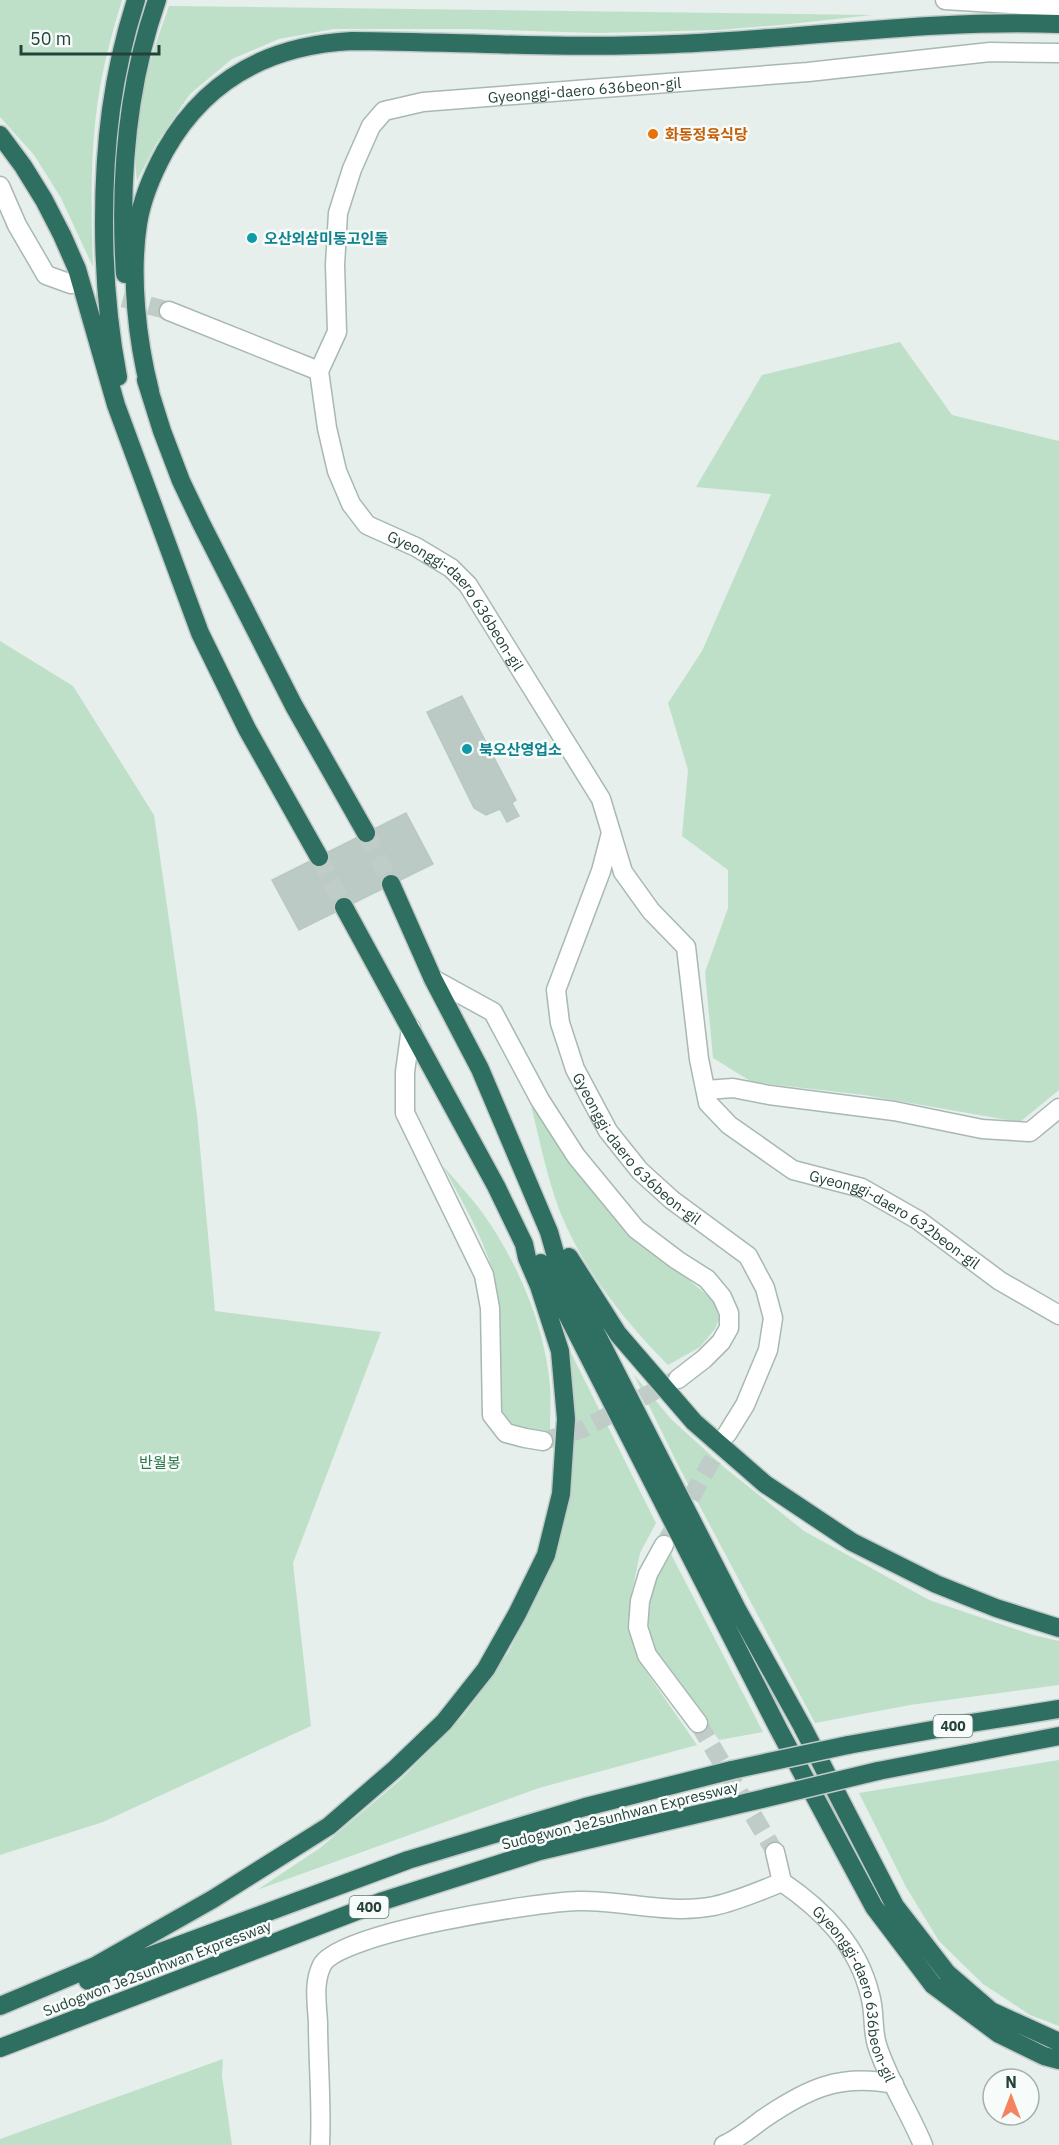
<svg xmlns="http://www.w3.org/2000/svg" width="1059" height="2145" viewBox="0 0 1059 2145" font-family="'IBM Plex Sans','Noto Sans KR',sans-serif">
  <rect width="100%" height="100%" fill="#e6efeb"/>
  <path fill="#bfe0c8" d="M0,0H122C112,33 103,66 98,100C90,154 91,212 93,267L61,198L34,155L0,117Z
    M169,6L872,15L781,25L718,30L597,33L470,29H334L279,39L232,59L190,94L156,144L137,181C130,120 149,62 169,6Z
    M900,342L952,415L1059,441V1090L1020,1122L864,1095L752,1082L713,1058L705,972L728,908V870L682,836L688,770L668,703L702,651L771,494L696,487L762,375Z
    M0,641L73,686L154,815L197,1115L215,1311L381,1332L293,1563L311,1726L103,1822L0,1855Z
    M531,1106L641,1239L715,1302L719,1319L715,1329L700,1347L668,1365C625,1322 583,1269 560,1212C547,1178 540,1141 531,1106Z
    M443,1166C456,1181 470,1196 482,1212C517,1261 545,1325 550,1386C551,1401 550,1417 550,1432C528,1434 511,1430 500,1411C499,1375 502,1339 499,1303C494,1254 466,1209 443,1166Z
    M570,1351L656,1523L640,1553L631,1597L630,1632L643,1667L697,1745L539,1788L257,1890L320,1848L399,1781L464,1715L508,1653L546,1576L559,1544L572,1478L575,1417Z
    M634,1375L672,1420L725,1468L804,1531L929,1600L1033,1635L1059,1641V1685L910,1705L815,1723L680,1469Z
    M671,1554L763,1732L719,1740L652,1646L646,1606L655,1582Z
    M1059,1760V2026L1030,2015L983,1984L939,1941L906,1887L859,1793Z
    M223,2059L222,2076L232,2145H0V2139Z"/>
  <path fill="#bbcac4" stroke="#b8c9c2" stroke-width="1.5" d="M462,696L516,800L512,803L519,816L507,822L500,809L486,815L474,808L427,712Z
    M406,813L433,864L299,930L272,880Z"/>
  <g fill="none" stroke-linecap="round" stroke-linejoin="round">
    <path stroke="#bfccc8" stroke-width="18" stroke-dasharray="18 9" stroke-linecap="butt" d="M71,284L169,311
      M543,1441L583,1429L677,1379
      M664,1545L727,1434
      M698,1723L775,1852"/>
    <path stroke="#bfccc8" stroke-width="18" stroke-dasharray="18 9" stroke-linecap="butt" d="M366,833L391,884
      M319,857L344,907"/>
    <defs>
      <g id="minor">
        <path d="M945,0L1059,7"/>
        <path d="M0,186L17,225L46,275L71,284"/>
        <path id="s1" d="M169,311L319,371L327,428L337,471L351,504L367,525L416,547L451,568L468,585L601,799L623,872L651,911L686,947L699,1059L708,1103L729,1125L793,1170L862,1188L918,1220L1000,1281L1059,1315"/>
        <path id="s2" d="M319,371L337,332L335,265L338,213L352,169L371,126L384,111L423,102L808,72L990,52L1059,53"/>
        <path id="s3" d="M611,833L601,871L556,990L560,1023L575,1069L608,1131L640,1171L672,1200L748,1256L765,1288L773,1318L768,1350L745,1405L727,1434"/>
        <path d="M433,979L493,1012L540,1100L576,1156L636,1229L677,1260L707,1279L722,1297L729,1313V1328L721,1342L704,1359L678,1379"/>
        <path d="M411,1028L405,1072V1113L484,1275L490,1308L492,1415L506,1433L525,1438L543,1441"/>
        <path d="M706,1090L733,1088L769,1095L894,1111L982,1129L1030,1132L1059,1108"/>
        <path d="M664,1545L648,1574L640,1601L638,1627L647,1655L698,1723"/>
        <path id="s4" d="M775,1852L782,1882C823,1910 858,1945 870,1995C875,2011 872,2029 877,2045C888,2080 909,2111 923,2145"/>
        <path d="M320,2145C322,2104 318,2063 318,2023C317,2003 313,1983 322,1965C339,1932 538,1902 578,1901C624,1900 669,1915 714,1906C737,1901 760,1891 782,1882"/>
        <path d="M724,2145C738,2139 751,2128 763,2119C807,2089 840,2073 894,2084"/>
      </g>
      <path id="highway" d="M0,135L23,166L44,200L62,235L77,269L116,405L200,633L247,729L319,857
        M125,274C119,180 126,89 157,0
        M118,377C108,325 104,275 104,222C104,144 112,75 136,0
        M146,380L162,431L181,481L201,523L294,706L366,833
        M150,391C137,340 130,276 138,224C142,198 153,173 165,151C206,78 271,45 352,41C460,42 567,49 674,44C803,39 930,19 1059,24
        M391,884L433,979L480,1069L549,1232L555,1253L737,1609L802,1726L895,1906L947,1973L991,2011L1059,2042
        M569,1257L618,1334L694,1422L765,1484L852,1542L936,1584L996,1608L1059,1628
        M541,1263L779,1730L874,1907L933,1985L999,2034L1044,2056L1059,2060
        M848,1745L971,1723L1059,1709
        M878,1771L1059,1736
        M88,1981L147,1957L408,1860L585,1807L732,1770
        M0,2006L95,1966L213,1899L329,1826L395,1769L444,1722L486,1669L517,1614L546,1555L561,1494L566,1419L560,1351L539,1286L527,1258L524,1244L496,1186L344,907
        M0,2048L383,1901L540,1851L749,1802"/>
    </defs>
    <use href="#minor" stroke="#a8b8b2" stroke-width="21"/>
    <use href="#highway" stroke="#c2cac8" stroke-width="21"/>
    <use href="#minor" stroke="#fff" stroke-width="18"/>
    <use href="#highway" stroke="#2f6f62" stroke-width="18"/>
    <defs>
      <path id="highway-bridge" d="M732,1770L848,1745
        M749,1802L878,1771"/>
    </defs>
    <use href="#highway-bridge" stroke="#c2cac8" stroke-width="21" stroke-linecap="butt"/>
    <use href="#highway-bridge" stroke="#2f6f62" stroke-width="18"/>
  </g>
  <circle fill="#e8710a" stroke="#f7fbf9" stroke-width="2" cx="653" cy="134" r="6"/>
  <g fill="#0f9aa8" stroke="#f7fbf9" stroke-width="2">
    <circle cx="252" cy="238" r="6"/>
    <circle cx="467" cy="749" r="6"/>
  </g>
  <g text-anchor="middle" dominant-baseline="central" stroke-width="5" stroke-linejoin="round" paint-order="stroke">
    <g fill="#f7fbf9" stroke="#637a73" stroke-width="1.5">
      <rect x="933.5" y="1715" width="39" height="22" rx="4.5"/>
      <rect x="349.5" y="1896" width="39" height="22" rx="4.5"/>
    </g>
    <g font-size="14" font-weight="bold" fill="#24423a">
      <text x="953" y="1726">400</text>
      <text x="369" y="1907">400</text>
    </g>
    <g font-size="15" fill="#24423a" stroke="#f7fbf9">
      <text stroke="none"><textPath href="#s2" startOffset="477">Gyeonggi-daero 636beon-gil</textPath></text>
      <text stroke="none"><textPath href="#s1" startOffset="446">Gyeonggi-daero 636beon-gil</textPath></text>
      <text stroke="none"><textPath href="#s3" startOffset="350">Gyeonggi-daero 636beon-gil</textPath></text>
      <text stroke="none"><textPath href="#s1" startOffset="1251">Gyeonggi-daero 632beon-gil</textPath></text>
      <text transform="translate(620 1815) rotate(-14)">Sudogwon Je2sunhwan Expressway</text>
      <text transform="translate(157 1968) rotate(-21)">Sudogwon Je2sunhwan Expressway</text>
      <text stroke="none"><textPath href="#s4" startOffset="170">Gyeonggi-daero 636beon-gil</textPath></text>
    </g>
    <g font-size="15" font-weight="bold" fill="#c56008" stroke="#f7fbf9" text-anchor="start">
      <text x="665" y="134">화동정육식당</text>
    </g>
    <g font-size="15" font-weight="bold" fill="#0d838f" stroke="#f7fbf9" text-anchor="start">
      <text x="264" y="238">오산외삼미동고인돌</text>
      <text x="479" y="749">북오산영업소</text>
    </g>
    <g font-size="15" fill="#2d7a4b" stroke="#f7fbf9">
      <text x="160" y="1462">반월봉</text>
    </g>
  </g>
  <g transform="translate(1011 2097)"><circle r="28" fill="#f7fbf9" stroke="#a3b1ad" stroke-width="1.5"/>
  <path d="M0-4.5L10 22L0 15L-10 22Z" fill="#f4845f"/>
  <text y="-9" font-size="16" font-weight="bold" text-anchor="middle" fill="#24423a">N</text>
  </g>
  <path d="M21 45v9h138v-9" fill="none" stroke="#24423a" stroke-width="3"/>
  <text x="30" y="45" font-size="18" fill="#24423a" stroke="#f7fbf9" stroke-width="4.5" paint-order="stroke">50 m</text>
</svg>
